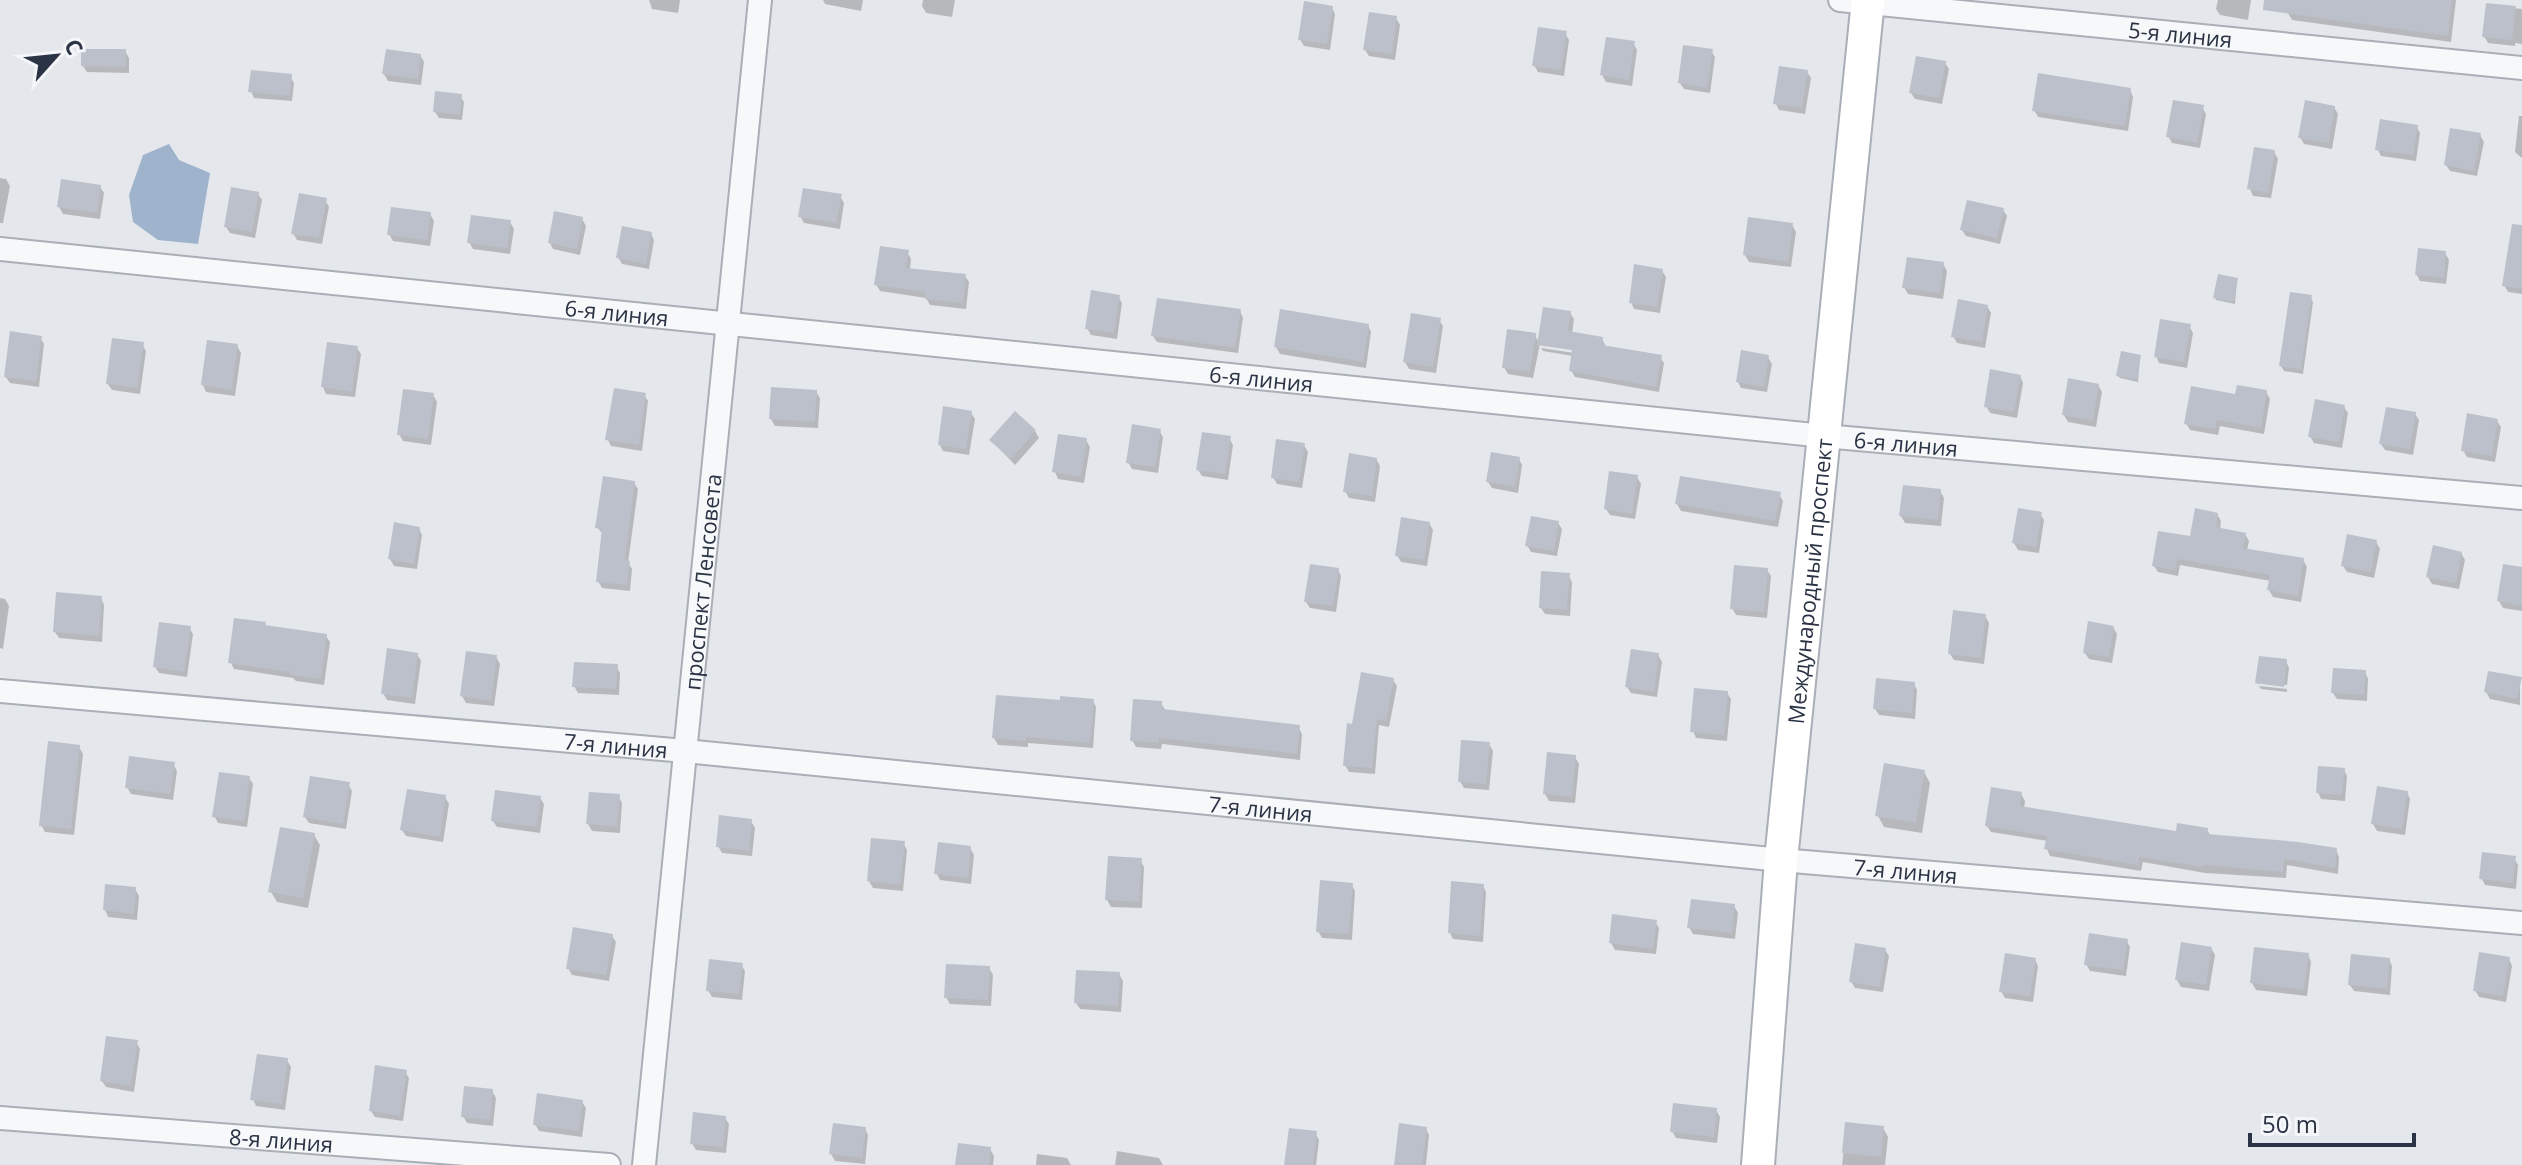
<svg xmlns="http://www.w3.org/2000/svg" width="2522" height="1165" viewBox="0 0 2522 1165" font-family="'Open Sans',sans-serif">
  <rect width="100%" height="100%" fill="#e4e7ec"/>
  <path fill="#9fb4cc" d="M169,144L179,160L210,173L198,244L158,240L133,222L129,195L143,155Z"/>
  <path fill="#0003" d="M649,0H680L678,13L652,9Z
    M823,0H863L861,11L825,4Z
    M923,0H955L952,17L926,13L922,6Z
    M2218,0H2251L2248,20L2220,15L2216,9Z
    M2290,0H2456L2451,42L2292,20L2288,13Z
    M2487,5L2522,9V44L2515,43V46L2488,43L2484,36Z
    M1332,8L1335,14L1330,50L1304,46L1300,39Z
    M1396,18L1400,25L1395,60L1369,56L1365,50Z
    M1565,33L1569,40L1564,76L1538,72L1534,65Z
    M1633,43L1637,50L1632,86L1606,82L1602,75Z
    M125,51L129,58V73L87,72L83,66Z
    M1711,51L1715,57L1710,93L1684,89L1680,83Z
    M420,55L424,62L421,85L388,81L384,74Z
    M1945,63L1949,69L1942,104L1915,99L1911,93Z
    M1807,72L1811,78L1805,114L1779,110L1776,104Z
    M290,76L294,83L292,101L254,98L251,91Z
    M2130,90L2133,97L2128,131L2038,117L2034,110Z
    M460,96L464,102L462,120L439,118L435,112Z
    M2202,107L2206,114L2200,148L2172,143L2169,137Z
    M2334,107L2338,114L2332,149L2304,144L2300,137Z
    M2519,116H2522V158L2515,152Z
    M2416,126L2420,133L2416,161L2381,156L2378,150Z
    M2480,135L2484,142L2477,176L2450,171L2446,165Z
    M2274,152L2278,159L2271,198L2253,196L2250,189Z
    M0,178L6,179L10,186L3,223H0Z
    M100,187L104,193L100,219L63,214L59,207Z
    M258,194L262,200L255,238L230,233L226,227Z
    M840,196L844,203L840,229L804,223L800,216Z
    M325,200L329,207L322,244L297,240L293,233Z
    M2003,210L2007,216L2000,244L1966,236L1962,230Z
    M430,214L434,221L430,246L393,241L389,234Z
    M582,219L586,226L580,255L553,249L550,243Z
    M510,222L514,229L510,254L473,249L469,242Z
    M1792,225L1796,232L1791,267L1749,262L1745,255Z
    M651,234L654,240L649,269L622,264L618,257Z
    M907,252L911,259L910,270L965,276L969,282L966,309L930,305L926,298L880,291L876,284Z
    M2445,253L2449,260L2446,284L2420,281L2417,275Z
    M2522,260V294L2508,292L2504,285Z
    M1943,264L1947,271L1943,299L1908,294L1904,287Z
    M1662,271L1666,277L1660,313L1634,309L1631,302Z
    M2237,279L2235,304L2216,300L2215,298Z
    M1118,296L1122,303L1117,339L1091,335L1087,328Z
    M2310,297L2313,302L2303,374L2284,371L2281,366Z
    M1987,306L1991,313L1985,348L1957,343L1953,336Z
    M1240,311L1243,318L1238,353L1157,342L1153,336Z
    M1570,313L1574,319L1572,334L1602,339L1606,347L1660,357L1664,363L1659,392L1575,377L1571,370L1573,356L1543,351L1541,348L1581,354L1582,350L1540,344L1533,378L1508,374L1504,367L1535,335L1539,343Z
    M1439,320L1443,326L1436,373L1409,369L1405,362Z
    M1368,325L1371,332L1366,368L1280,354L1276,347Z
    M2189,326L2193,333L2187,368L2159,363L2156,356Z
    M40,338L44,344L39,387L10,383L6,377Z
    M142,344L146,351L140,394L112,390L108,384Z
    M237,346L241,353L235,396L206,392L203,385Z
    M357,348L361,354L355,397L326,394L323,387Z
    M1768,357L1772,364L1767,392L1741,388L1738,382Z
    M2140,357L2138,382L2120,378L2118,376Z
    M2020,376L2023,383L2017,418L1990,413L1986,406Z
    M2098,385L2102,392L2096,427L2068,422L2064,415Z
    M816,392L820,398L818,428L775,426L771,419Z
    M2266,392L2270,399L2264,434L2220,426L2218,435L2190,430L2186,423L2237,396Z
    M433,395L437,402L431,445L403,441L399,434Z
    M644,395L648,401L642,451L611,446L608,440Z
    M2344,407L2348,413L2342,448L2314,443L2310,436Z
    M971,413L975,419L969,455L943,451L940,445Z
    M2415,414L2419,420L2413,455L2385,450L2381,444Z
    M2497,421L2501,427L2495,462L2467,457L2463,450Z
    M1159,430L1163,437L1158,473L1132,469L1128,462Z
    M1035,431L1039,438L1015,465L991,440Z
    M1229,438L1233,445L1228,480L1202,476L1198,470Z
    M1086,440L1090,447L1084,483L1058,479L1055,472Z
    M1304,445L1308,452L1302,488L1277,484L1273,477Z
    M1376,459L1380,466L1375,502L1349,498L1345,491Z
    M1519,459L1522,465L1518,493L1492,488L1488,482Z
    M1637,477L1641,484L1635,519L1610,515L1606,509Z
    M634,483L638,489L628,563L632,569L630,591L602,588L598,581L603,534L597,527Z
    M1940,491L1944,498L1941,526L1905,523L1901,516Z
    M1779,494L1783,501L1778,527L1681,511L1677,504Z
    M2040,514L2044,520L2039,553L2018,550L2014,543Z
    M2217,514L2221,521L2220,530L2245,534L2249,541L2247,550L2303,560L2307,567L2301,602L2273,597L2269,590L2271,581L2180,565L2178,576L2158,572L2154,566L2192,539Z
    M1429,523L1433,530L1427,566L1401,562L1397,555Z
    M1558,523L1562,529L1557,556L1531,552L1527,545Z
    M419,529L422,535L417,569L394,566L390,559Z
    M2376,542L2380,549L2374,578L2347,572L2343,566Z
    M2461,553L2465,560L2459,589L2432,584L2428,577Z
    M2522,569V611L2503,608L2499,601Z
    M1338,570L1341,576L1336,612L1310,608L1306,602Z
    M1767,570L1771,576L1767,618L1736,615L1732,608Z
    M1568,575L1572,582L1570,616L1545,614L1541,608Z
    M0,598L5,599L9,606L3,649L0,648Z
    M101,598L104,605L102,642L59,638L55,632Z
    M1985,616L1989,623L1984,664L1954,660L1950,654Z
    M265,624L267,627L326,636L330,642L324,685L296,681L293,678L234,669L231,663Z
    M2113,627L2117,634L2112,663L2089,659L2085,653Z
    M189,628L193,634L187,677L159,673L155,667Z
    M417,654L421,661L415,704L387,700L383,693Z
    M1658,655L1662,662L1657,697L1631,693L1627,687Z
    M496,657L500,664L494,706L466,703L462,696Z
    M2260,658L2286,661L2289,668L2287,685L2259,682V685L2257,683Z
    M616,666L620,673L619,695L578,693L574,686Z
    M2365,672L2368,679L2367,701L2337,699L2333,693Z
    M2520,679V705L2490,699L2486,692Z
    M1393,680L1397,686L1389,727L1379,725L1375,774L1349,772L1345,765Z
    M1914,684L1917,690L1915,719L1879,715L1875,709Z
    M2259,686L2287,689V692L2261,689Z
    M1727,693L1731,699L1727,741L1696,738L1693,731Z
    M1093,701L1096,707L1093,748L1028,743V747L998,745L994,738L1062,702Z
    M1161,703L1165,710L1298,727L1302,734L1300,760L1162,744L1161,749L1136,747L1132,740Z
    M1489,744L1493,751L1489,790L1464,788L1460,781Z
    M79,747L83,754L74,835L45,832L41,825Z
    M1575,757L1579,764L1575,803L1549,801L1545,794Z
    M173,764L177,771L173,800L131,794L127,787Z
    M2344,770L2347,776L2345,801L2321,799L2318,792Z
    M1924,772L1930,783L1922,833L1884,827L1878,816Z
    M249,778L253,784L247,827L218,823L215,817Z
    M348,784L352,791L346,829L309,823L305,817Z
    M2407,792L2410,799L2405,835L2377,831L2373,824Z
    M2021,794L2025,801L2024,809L2177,834L2207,830L2211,836L2336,850L2339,857L2338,874L2287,865L2286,878L2205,873L2143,862L2141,871L2050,856L2047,849L2048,841L1991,832L1987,826Z
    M618,796L622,803L620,833L592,831L588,824Z
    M445,797L449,804L443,842L406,836L402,830Z
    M540,798L544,804L540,833L497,827L493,821Z
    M751,821L755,828L752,856L722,853L718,846Z
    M314,835L320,845L308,908L277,902L271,892Z
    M903,843L907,850L903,891L873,888L869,881Z
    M970,848L974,855L971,884L940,880L937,874Z
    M2514,858L2518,865L2516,889L2485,885L2482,879Z
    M1140,860L1144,867L1142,908L1111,907L1107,900Z
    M1351,884L1355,891L1352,940L1322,938L1318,931Z
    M1483,886L1486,892L1483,942L1453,939L1450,933Z
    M135,889L139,896L137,920L108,917L105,910Z
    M1734,906L1738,913L1735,939L1693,934L1689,927Z
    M1655,922L1659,928L1656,954L1615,950L1611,943Z
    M612,936L616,942L609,981L572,975L568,968Z
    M2126,940L2130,947L2126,976L2090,971L2086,964Z
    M2211,948L2215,955L2209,991L2181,987L2177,980Z
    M1885,950L1889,956L1883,992L1855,988L1851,981Z
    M2308,955L2311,962L2307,996L2256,990L2252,983Z
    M2389,959L2392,966L2390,995L2354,991L2350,985Z
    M2509,959L2512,966L2506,1002L2479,997L2475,990Z
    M2035,960L2038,966L2033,1002L2005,998L2001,991Z
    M741,965L745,971L742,1000L712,997L708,990Z
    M989,968L993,975L991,1006L950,1004L946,997Z
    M1119,974L1123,981L1121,1012L1080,1009L1076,1003Z
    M136,1042L140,1049L134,1092L106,1087L102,1081Z
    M287,1060L291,1067L285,1110L256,1106L253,1099Z
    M405,1072L409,1078L403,1121L375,1117L371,1111Z
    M492,1091L496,1098L493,1126L467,1123L463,1116Z
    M582,1102L586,1108L582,1137L539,1131L535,1124Z
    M1716,1110L1720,1117L1717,1143L1676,1138L1672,1131Z
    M725,1118L729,1124L726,1153L696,1150L692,1143Z
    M1847,1124L1883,1128L1888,1137L1885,1165H1842Z
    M865,1129L868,1135L865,1164L835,1161L831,1154Z
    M1426,1129L1429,1135L1426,1165H1397Z
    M1315,1133L1319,1140L1316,1165H1286Z
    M990,1149L994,1156L993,1165H957Z
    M1117,1151L1159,1158L1163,1165H1115Z
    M1037,1154L1067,1158L1071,1165H1036Z"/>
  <path fill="#bbc0ca" d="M2264,0H2452L2448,36L2263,10Z
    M1304,1L1333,6L1327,44L1298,40Z
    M2486,3L2516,6L2512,40L2482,37Z
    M1369,12L1397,16L1392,54L1363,50Z
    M1538,27L1567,31L1561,70L1532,66Z
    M1606,37L1635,41L1629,80L1600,75Z
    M1683,45L1713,49L1707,88L1678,83Z
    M81,49H126V67L81,66Z
    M386,49L421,54L418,79L382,74Z
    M1916,56L1946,61L1939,98L1909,93Z
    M1779,66L1808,70L1802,108L1773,104Z
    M251,70L292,74L290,96L248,92Z
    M2038,73L2131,88L2125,126L2032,111Z
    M435,91L462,94L460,115L433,112Z
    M2173,100L2204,105L2197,143L2166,137Z
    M2305,100L2335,106L2329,143L2298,138Z
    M2380,119L2418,125L2413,155L2375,150Z
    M2450,128L2481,133L2474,171L2444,165Z
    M2254,147L2275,150L2268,193L2247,189Z
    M61,179L101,185L97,213L57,207Z
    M231,187L259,192L252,232L224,227Z
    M803,188L842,194L836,223L798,217Z
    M299,193L327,198L319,238L291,234Z
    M1967,200L2004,208L1997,238L1960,230Z
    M391,207L431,212L427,240L387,235Z
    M554,211L583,217L577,249L548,243Z
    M471,215L511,220L507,248L467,243Z
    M1748,217L1793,223L1788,262L1743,255Z
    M2512,224L2522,225V289L2502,286Z
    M622,226L652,232L646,264L616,258Z
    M880,246L909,250L906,268L966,274L963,303L925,299V292L874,285Z
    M2418,248L2446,251L2444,278L2415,275Z
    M1907,257L1944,262L1940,293L1902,288Z
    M1634,264L1663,269L1657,307L1629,303Z
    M2218,274L2238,278L2234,302L2213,298Z
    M1091,290L1120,295L1114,333L1085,329Z
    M2290,292L2312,295L2301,369L2279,366Z
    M1157,298L1241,309L1235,348L1151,336Z
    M1958,299L1988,305L1982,342L1951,337Z
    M1543,307L1571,311L1568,331L1603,337L1602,345L1662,355L1656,387L1569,371L1572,350L1537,345Z
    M1280,309L1369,324L1363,362L1274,347Z
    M1411,313L1441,318L1433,367L1403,362Z
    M2160,319L2191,324L2184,362L2154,357Z
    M1507,329L1536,333L1530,372L1502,368Z
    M10,331L42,336L36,381L4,377Z
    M112,338L144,342L137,388L106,384Z
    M207,340L238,344L232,390L201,385Z
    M327,342L358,346L352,392L321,387Z
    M1741,350L1769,355L1764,387L1736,382Z
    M2121,351L2141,355L2137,380L2116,376Z
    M1990,369L2021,375L2014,412L1984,407Z
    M2068,378L2099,384L2093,421L2062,415Z
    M2237,385L2267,390L2261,428L2217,420L2215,429L2184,424L2191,386L2235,394Z
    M771,387L817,390L815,422L769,419Z
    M614,388L646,393L639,445L605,440Z
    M403,389L434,393L428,439L397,435Z
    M2315,399L2345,405L2339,442L2308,437Z
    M943,406L972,411L966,449L938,445Z
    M2386,407L2416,412L2410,449L2379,444Z
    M1015,411L1036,430L1011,459L989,440Z
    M2467,413L2498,419L2492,456L2461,451Z
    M1132,424L1161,429L1155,467L1126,463Z
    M1202,432L1231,436L1225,474L1196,470Z
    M1058,434L1087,438L1081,477L1052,472Z
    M1276,439L1305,443L1299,482L1271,478Z
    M1491,452L1520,457L1515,487L1486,482Z
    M1349,453L1377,458L1372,496L1343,492Z
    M1609,471L1638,475L1632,514L1604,509Z
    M603,476L635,481L625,560L630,561L627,585L596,582L602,529L595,528Z
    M1680,476L1781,492L1775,521L1675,504Z
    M1903,485L1941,489L1938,520L1899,516Z
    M2018,508L2042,512L2036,547L2012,543Z
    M2195,508L2218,513L2216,527L2246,533L2243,548L2304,558L2298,596L2267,590L2270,575L2177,559L2175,570L2152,566L2158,531L2190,536Z
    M1531,516L1559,521L1554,551L1525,546Z
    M1401,517L1430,522L1424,560L1395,556Z
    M394,522L420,527L414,564L388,559Z
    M2347,534L2377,540L2371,572L2341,566Z
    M2433,545L2462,552L2456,583L2426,577Z
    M1310,564L1339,568L1333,606L1304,602Z
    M2503,564L2522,567V606L2497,601Z
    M1734,565L1768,568L1764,612L1730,609Z
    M1541,571L1570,573L1567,610L1539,608Z
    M56,592L102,596L99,636L53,632Z
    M1953,610L1986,614L1981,658L1948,654Z
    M234,618L266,622L265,625L327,634L321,679L290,675V672L228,663Z
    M2088,621L2114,626L2109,657L2083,653Z
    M159,622L191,626L184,672L153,667Z
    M387,648L418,653L412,698L381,694Z
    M1631,649L1659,653L1654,692L1625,687Z
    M466,651L497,655L491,701L460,696Z
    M2259,656L2287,659L2284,687L2255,683Z
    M574,662L618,664L616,689L572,687Z
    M2333,668L2366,670L2364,695L2331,693Z
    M2488,671L2522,677L2517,699L2484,692Z
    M1361,672L1394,678L1386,721L1377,719L1372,768L1343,766L1347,723L1352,724Z
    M1876,678L1915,682L1912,713L1873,709Z
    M1694,688L1728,691L1724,735L1690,732Z
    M996,695L1060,700V696L1094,699L1090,743L1026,737L1025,741L992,738Z
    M1133,699L1162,701V709L1300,725L1297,754L1159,738V743L1130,741Z
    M1461,740L1490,742L1486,784L1458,782Z
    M48,741L80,745L71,829L39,826Z
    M1547,752L1576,755L1572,797L1543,794Z
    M129,756L175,762L170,794L125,788Z
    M1884,763L1925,770L1916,823L1875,816Z
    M2318,766L2345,768L2342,795L2316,793Z
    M219,772L250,776L244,821L212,817Z
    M310,776L350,782L343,824L303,817Z
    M2377,786L2408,791L2402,829L2371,824Z
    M1991,787L2022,792L2020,806L2176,831L2177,823L2208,828L2207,834L2298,842L2337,848L2335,868L2284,859L2283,872L2203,865L2202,867L2140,857L2138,865L2044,849L2047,836L1985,826Z
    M407,789L446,795L440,837L400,830Z
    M495,790L541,796L537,827L491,821Z
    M589,792L620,794L617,827L586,824Z
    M719,815L752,819L749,851L716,847Z
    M280,827L315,833L303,898L268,892Z
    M871,838L905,841L900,885L867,881Z
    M938,842L971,846L968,878L934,874Z
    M2482,852L2516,856L2513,883L2479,879Z
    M1108,856L1142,858L1139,902L1105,900Z
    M1320,880L1353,883L1349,934L1316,932Z
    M1451,881L1484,884L1480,936L1448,933Z
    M105,884L136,887L134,914L103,910Z
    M1691,899L1735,904L1732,933L1687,928Z
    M1612,914L1657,920L1653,949L1609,943Z
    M573,927L613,934L606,975L566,969Z
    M2089,933L2128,939L2123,970L2084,965Z
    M2181,942L2212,947L2206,985L2175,980Z
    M1855,943L1886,948L1880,987L1849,982Z
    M2254,947L2309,953L2304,990L2250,983Z
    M2479,952L2510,957L2503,996L2473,991Z
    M2005,953L2036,958L2030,996L1999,992Z
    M2351,954L2390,958L2387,989L2348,985Z
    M709,959L743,963L739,994L706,991Z
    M946,964L990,966L988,1000L944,998Z
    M1076,970L1120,972L1118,1006L1074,1003Z
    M106,1036L138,1040L131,1086L100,1081Z
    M257,1054L288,1058L282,1104L250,1100Z
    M375,1065L407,1070L400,1116L369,1111Z
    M464,1086L493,1089L490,1120L461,1117Z
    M537,1093L583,1100L579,1131L533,1125Z
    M1673,1103L1717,1108L1714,1137L1670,1132Z
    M693,1112L726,1116L723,1147L690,1144Z
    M1845,1122L1884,1126L1881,1157L1842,1153Z
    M833,1123L866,1127L862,1158L829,1154Z
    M1399,1123L1427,1127L1422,1165H1394Z
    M1289,1128L1317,1131L1313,1165H1284Z
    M958,1143L991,1147L989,1165H955Z"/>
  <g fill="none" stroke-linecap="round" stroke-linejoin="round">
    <defs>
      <g id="street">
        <path id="s1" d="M1840,0L2522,68"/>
        <path id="s2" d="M0,249L1824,436L2522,498"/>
        <path id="s3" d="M0,691L685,751L1781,860L2522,923"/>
        <path id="s4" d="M0,1118L609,1165"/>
        <path id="s5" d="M644,1165L760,0"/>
      </g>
      <g id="secondary">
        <path id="s6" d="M1758,1165L1781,860L1868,0"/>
      </g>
    </defs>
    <use href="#street" stroke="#a9aeb7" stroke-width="26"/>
    <use href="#secondary" stroke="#a9aeb7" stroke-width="36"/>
    <use href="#street" stroke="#f7f8fa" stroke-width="22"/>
    <use href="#secondary" stroke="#fff" stroke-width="32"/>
  </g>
  <g text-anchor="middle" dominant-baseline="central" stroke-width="8" stroke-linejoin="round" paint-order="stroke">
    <g font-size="22" fill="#2b3445" stroke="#f4f6f9">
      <text stroke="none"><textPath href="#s1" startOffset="342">5-я линия</textPath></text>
      <text stroke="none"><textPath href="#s2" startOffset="620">6-я линия</textPath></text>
      <text stroke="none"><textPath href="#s2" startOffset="1268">6-я линия</textPath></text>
      <text stroke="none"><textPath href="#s2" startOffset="1916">6-я линия</textPath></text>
      <text stroke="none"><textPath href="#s5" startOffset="586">проспект Ленсовета</textPath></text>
      <text stroke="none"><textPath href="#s6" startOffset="586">Международный проспект</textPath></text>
      <text stroke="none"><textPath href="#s3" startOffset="618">7-я линия</textPath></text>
      <text stroke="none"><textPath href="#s3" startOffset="1266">7-я линия</textPath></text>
      <text stroke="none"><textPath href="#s3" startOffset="1914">7-я линия</textPath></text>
      <text stroke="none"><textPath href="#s4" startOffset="282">8-я линия</textPath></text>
    </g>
  </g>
  <g transform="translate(56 56) rotate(63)" stroke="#f4f6f9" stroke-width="6" paint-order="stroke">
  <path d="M0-6L14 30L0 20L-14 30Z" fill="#2b3445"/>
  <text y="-12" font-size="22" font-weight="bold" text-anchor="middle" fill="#2b3445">С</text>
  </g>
  <path d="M2250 1133v12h164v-12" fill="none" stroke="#2b3445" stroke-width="4"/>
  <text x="2262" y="1133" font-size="24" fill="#2b3445" stroke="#f4f6f9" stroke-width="6" paint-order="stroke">50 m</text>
</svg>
